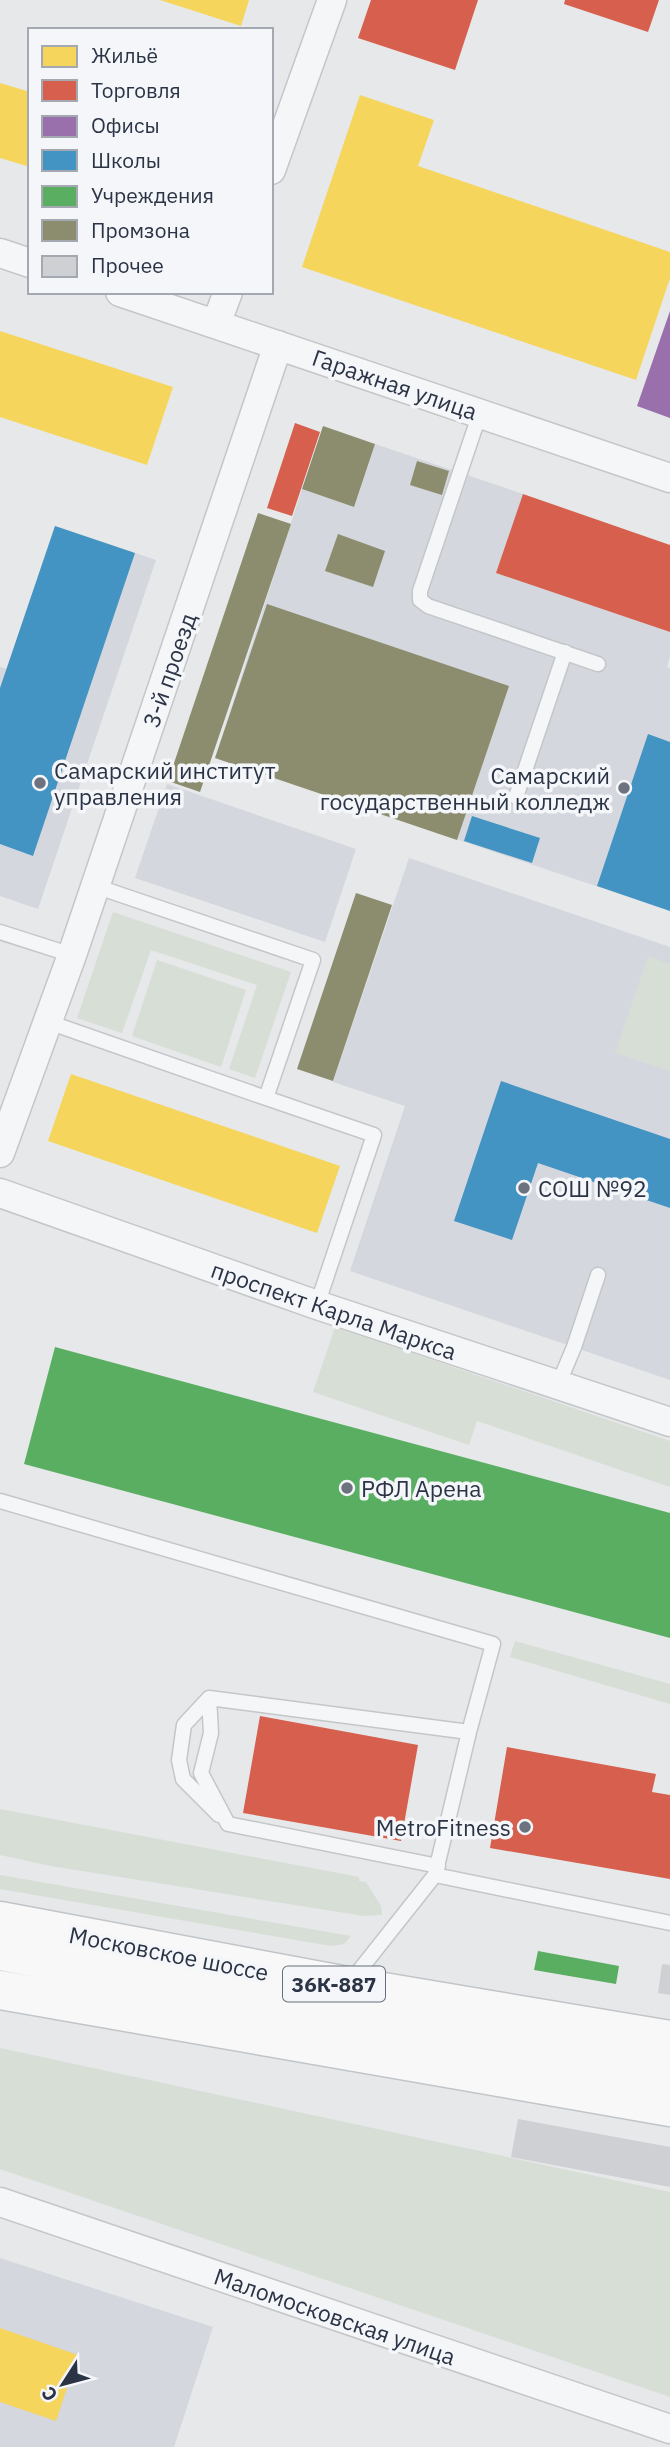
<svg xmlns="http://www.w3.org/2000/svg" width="670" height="2447" viewBox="0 0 670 2447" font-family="'IBM Plex Sans',sans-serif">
  <rect width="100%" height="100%" fill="#e6e8ea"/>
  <path fill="#d4d7dd" d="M375,444L523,494L497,573L670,632V657L667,667L670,668V911L215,758L302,489L354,507Z
    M55,526L156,560L38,909L0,896V667L7,669Z
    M167,784L356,849L325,942L135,878Z
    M409,858L670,947V1380L350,1271L405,1106L333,1082Z
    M0,2258L213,2327L174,2447H0Z"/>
  <path fill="#d6ded6" d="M113,912L291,972L255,1078L229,1069L257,985L151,950L122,1033L77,1018Z
    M648,956L670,964V1071L615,1053Z
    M157,960L246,990L221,1067L132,1036Z
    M335,1327L670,1441V1487L477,1421L469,1445L313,1392Z
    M515,1641L670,1684V1704L510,1657Z
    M0,1809L359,1877V1881L366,1882L381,1906L382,1915L364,1916L51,1866L0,1855Z
    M0,1875L351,1936L344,1944L331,1946L0,1889Z
    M0,2048L670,2192V2397L0,2169Z"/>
  <path fill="#f6d55c" d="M160,0H249L241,26Z
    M0,83L30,92V167L0,158Z
    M360,95L434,120L418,166L670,252V278L636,380L302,267Z
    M0,331L173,387L147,465L0,417Z
    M71,1074L340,1166L317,1233L48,1141Z
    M0,2328L78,2355L56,2421L0,2402Z"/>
  <path fill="#d6604d" d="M371,0H478L455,70L358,38Z
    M565,0H659L648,32L564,4Z
    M295,423L320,432L292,516L267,508Z
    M523,494L670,545V632L496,573Z
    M260,1716L418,1745L401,1841L243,1813Z
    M507,1747L656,1774L652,1792L670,1795V1879L490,1848Z"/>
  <path fill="#9970ab" d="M670,311V418L637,406Z"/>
  <path fill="#4393c3" d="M55,526L135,553L33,856L0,844V688Z
    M648,734L670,742V911L597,886Z
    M472,816L540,838L532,863L464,841Z
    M501,1081L670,1139V1208L538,1163L512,1240L454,1221Z"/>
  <path fill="#5aae61" d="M55,1347L670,1513V1638L24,1464Z
    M538,1951L619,1966L616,1984L534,1970Z"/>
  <path fill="#8c8c6e" d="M323,426L375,444L354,507L302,489Z
    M417,461L449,471L442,495L410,485Z
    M258,513L291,524L200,792L168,781Z
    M338,534L385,551L373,587L325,571Z
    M267,604L509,686L457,840L215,758Z
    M356,893L392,905L333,1081L297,1069Z"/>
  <path fill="#ced0d3" d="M662,1964L670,1965V1995L658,1993Z
    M518,2119L670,2147V2187L511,2157Z"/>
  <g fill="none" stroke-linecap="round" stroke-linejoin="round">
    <defs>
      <path id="lane" d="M480,413L420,591V600L428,606L598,664
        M516,797L565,652
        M95,886L313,960L266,1098L374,1135L317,1305
        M0,932L72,955
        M48,1022L266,1098
        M558,1385L574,1347L598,1275
        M0,1501L493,1644L469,1732L435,1875L351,1981
        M209,1698L184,1725L179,1760L183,1779L219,1815
        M438,1866L228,1824L201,1773L211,1733L209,1698L469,1732
        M435,1875L670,1923"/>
      <path id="street" d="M271,170L332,0
        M0,253L30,263
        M120,292L670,478
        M216,324L228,292
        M0,1153L72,955L278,345
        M0,1193L317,1305L670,1422
        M0,2202L670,2429"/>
      <path id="primary" d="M0,1921L347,1986L670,2040
        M0,1951L326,2012L670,2069
        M0,1990L670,2107"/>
    </defs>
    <use href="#lane" stroke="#c4c6c8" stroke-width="17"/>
    <use href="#street" stroke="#c4c6c8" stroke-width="31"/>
    <use href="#primary" stroke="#c2c5c8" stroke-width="41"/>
    <use href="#lane" stroke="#f5f6f7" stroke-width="14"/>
    <use href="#street" stroke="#f5f6f7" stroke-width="28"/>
    <use href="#primary" stroke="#f8f8f8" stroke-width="38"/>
  </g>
  <g fill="#6c737f" stroke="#f4f6f9" stroke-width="2.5">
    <circle cx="40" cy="783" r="7"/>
    <circle cx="624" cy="788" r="7"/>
    <circle cx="524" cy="1188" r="7"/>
    <circle cx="347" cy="1488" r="7"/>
    <circle cx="525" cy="1827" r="7"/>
  </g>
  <g text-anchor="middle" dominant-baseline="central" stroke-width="7" stroke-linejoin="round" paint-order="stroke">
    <rect fill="#f4f6f9" stroke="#676e7b" stroke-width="2" x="283" y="1966.5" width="102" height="35" rx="5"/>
    <g font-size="21" font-weight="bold" fill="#2b3445">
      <text x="334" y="1984">36К-887</text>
    </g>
    <g font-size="23" fill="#2b3445" stroke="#f4f6f9">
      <text transform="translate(395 384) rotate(19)">Гаражная улица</text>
      <text transform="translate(169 670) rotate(-71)">3-й проезд</text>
      <text transform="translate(334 1310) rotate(19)">проспект Карла Маркса</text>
      <text transform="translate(169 1953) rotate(11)">Московское шоссе</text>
      <text transform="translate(335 2316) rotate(19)">Маломосковская улица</text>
    </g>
    <g font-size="23" fill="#2b3445" stroke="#f4f6f9" text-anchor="start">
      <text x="54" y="770">Самарский институт<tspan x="54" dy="26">управления</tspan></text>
      <text x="610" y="775" text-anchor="end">Самарский<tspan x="610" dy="26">государственный колледж</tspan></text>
      <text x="538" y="1188">СОШ №92</text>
      <text x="361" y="1488">РФЛ Арена</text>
      <text x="511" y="1827" text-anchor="end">MetroFitness</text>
    </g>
  </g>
  <rect x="28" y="28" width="245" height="266" fill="#f4f6f9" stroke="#a4a8b1" stroke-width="2"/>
  <rect x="42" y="46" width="35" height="21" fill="#f6d55c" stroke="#a4a8b1" stroke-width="2"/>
  <text x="91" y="63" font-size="21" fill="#2b3445">Жильё</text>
  <rect x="42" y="80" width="35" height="21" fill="#d6604d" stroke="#a4a8b1" stroke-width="2"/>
  <text x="91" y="98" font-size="21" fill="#2b3445">Торговля</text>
  <rect x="42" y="116" width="35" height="21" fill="#9970ab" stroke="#a4a8b1" stroke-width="2"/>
  <text x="91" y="133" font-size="21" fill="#2b3445">Офисы</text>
  <rect x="42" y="150" width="35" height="21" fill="#4393c3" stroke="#a4a8b1" stroke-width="2"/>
  <text x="91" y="168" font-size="21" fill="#2b3445">Школы</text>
  <rect x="42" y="186" width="35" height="21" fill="#5aae61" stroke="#a4a8b1" stroke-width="2"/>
  <text x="91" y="203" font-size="21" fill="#2b3445">Учреждения</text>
  <rect x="42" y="220" width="35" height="21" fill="#8c8c6e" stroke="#a4a8b1" stroke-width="2"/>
  <text x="91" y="238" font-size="21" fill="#2b3445">Промзона</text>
  <rect x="42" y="256" width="35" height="21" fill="#ced0d3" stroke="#a4a8b1" stroke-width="2"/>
  <text x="91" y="273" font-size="21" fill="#2b3445">Прочее</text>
  <g transform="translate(63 2384) rotate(234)" stroke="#f4f6f9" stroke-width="5" paint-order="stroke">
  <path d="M0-5L12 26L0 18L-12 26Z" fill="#2b3445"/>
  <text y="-10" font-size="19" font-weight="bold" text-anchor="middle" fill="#2b3445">С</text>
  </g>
</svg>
